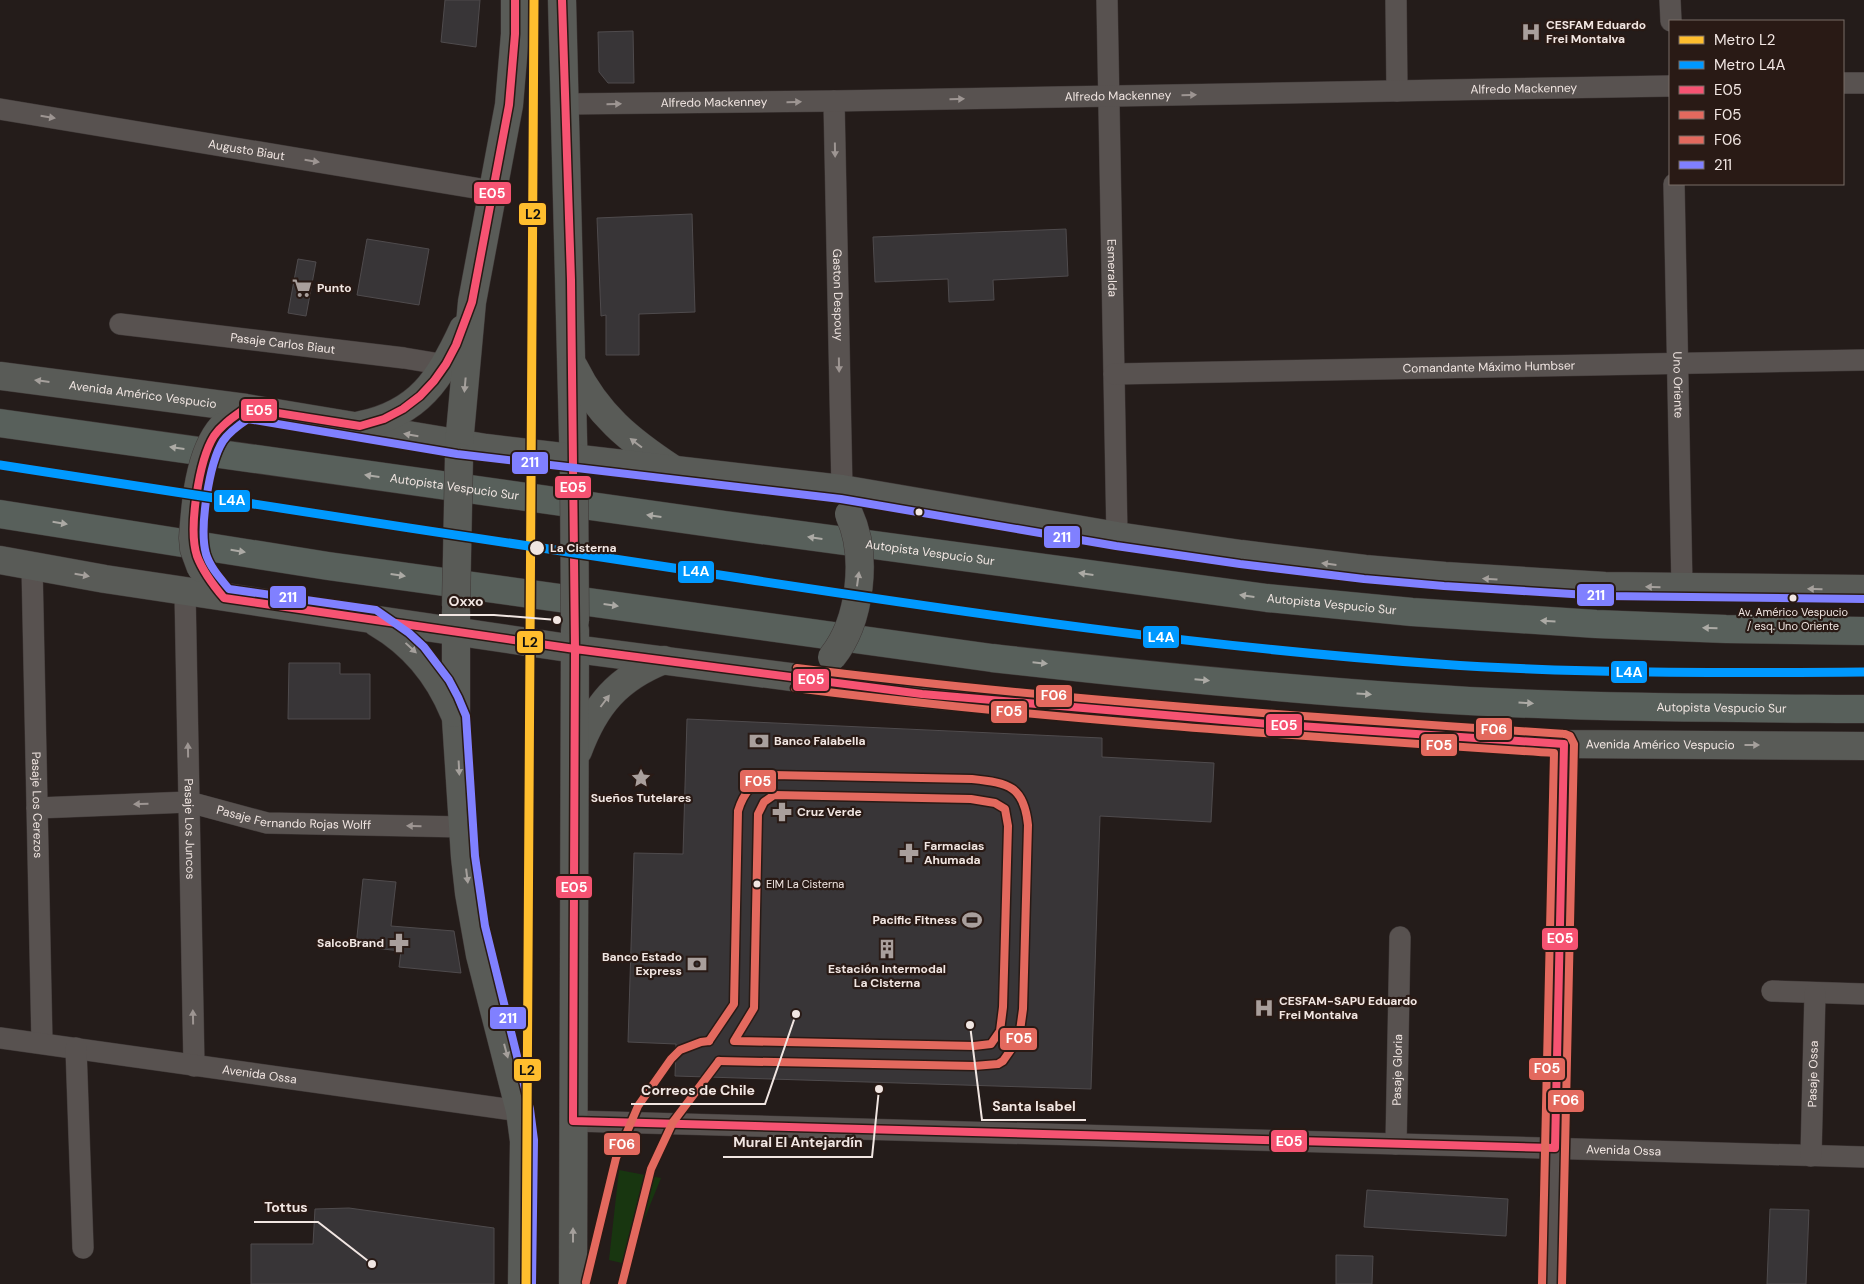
<svg xmlns="http://www.w3.org/2000/svg" width="1864" height="1284" viewBox="0 0 1864 1284" font-family="'DM Sans',sans-serif">
  <rect width="100%" height="100%" fill="#241c1a"/>
  <path fill="#183610" d="M619,1170L661,1178L626,1264L609,1260Z"/>
  <path fill="#383537" stroke="#4f4b4d" d="M445,0H480L476,47L441,42Z
    M633,31L634,83H608L599,72L598,32Z
    M692,214L695,312L639,314V355H606V315L601,316L597,218Z
    M1066,229L1068,276L993,280L994,300L949,302L948,279L875,282L873,237Z
    M367,239L429,249L419,305L357,295Z
    M298,259L316,262L306,316L288,313Z
    M289,663H340V674H370V719H288Z
    M687,719L1102,738V757L1214,763L1211,822L1100,816L1091,1089L675,1076L676,1044L628,1042L634,853L683,854Z
    M363,879L396,882L391,926L454,931L461,973L399,967L401,951L356,946Z
    M1367,1190L1508,1199L1506,1236L1364,1227Z
    M349,1208L494,1228V1284H251V1244H313L315,1209Z
    M1770,1209L1809,1210L1806,1284H1767Z
    M1336,1255L1373,1256L1372,1284H1336Z"/>
  <g fill="none" stroke-linecap="round" stroke-linejoin="round">
    <defs>
      <g id="minor">
        <path id="s1" d="M1107,0L1117,536"/>
        <path d="M1396,0L1397,91"/>
        <path d="M1670,0L1671,21"/>
        <path d="M1843,83H1864"/>
        <path id="s2" d="M834,101L842,489"/>
        <path id="s3" d="M566,104L834,101L1670,86"/>
        <path id="s4" d="M0,109L493,191"/>
        <path id="s5" d="M1674,184L1682,587"/>
        <path id="s6" d="M120,324L404,358L446,365"/>
        <path id="s7" d="M1114,374L1864,360"/>
        <path id="s8" d="M32,566L42,1043"/>
        <path id="s9" d="M185,591L194,1066"/>
        <path id="s10" d="M37,808L189,802L267,823L463,827"/>
        <path d="M1772,991L1864,994"/>
        <path id="s11" d="M0,1038L520,1111"/>
        <path d="M76,1048L83,1248"/>
        <path id="s12" d="M573,1121L1864,1157"/>
        <path id="s13" d="M1396,1144L1400,937"/>
        <path id="s14" d="M1811,1156L1815,993"/>
        <path d="M1552,1284L1564,744"/>
      </g>
      <g id="primary">
        <path d="M562,0L574,476"/>
        <path d="M574,367C597,414 629,440 673,469"/>
        <path id="s15" d="M0,376L246,408L486,448L842,489L1117,536L1241,554L1365,569L1445,576L1605,586L1864,589"/>
        <path d="M361,425C419,413 440,379 463,329"/>
        <path d="M459,457V444L472,302L509,105L515,34V0"/>
        <path id="s16" d="M0,560L105,579L371,619L575,649L922,694L1269,724L1564,744L1864,746"/>
        <path d="M456,612V719L465,857L469,893L480,955L520,1111L524,1141L522,1284"/>
        <path d="M377,623C413,644 438,674 454,713"/>
        <path d="M578,751C595,705 618,678 664,660"/>
        <path d="M573,1284L575,630"/>
      </g>
      <g id="motorway">
        <path id="s17" d="M0,423L725,525L1267,598L1412,612L1596,624L1726,629L1864,631"/>
        <path id="s18" d="M0,514L328,566L992,658C1150,676 1309,692 1469,701C1600,708 1732,708 1864,709"/>
      </g>
    </defs>
    <use href="#minor" stroke="#3e3736" stroke-width="22"/>
    <use href="#primary" stroke="#3e3736" stroke-width="29"/>
    <use href="#motorway" stroke="#3e3736" stroke-width="29"/>
    <use href="#minor" stroke="#585250" stroke-width="21"/>
    <use href="#primary" stroke="#595b57" stroke-width="28"/>
    <use href="#motorway" stroke="#58605b" stroke-width="28"/>
    <defs>
      <path id="primary-bridge" d="M574,476L575,621
        M201,568L194,549L193,538C195,505 199,453 222,427
        M456,606L459,457
        M832,657C861,621 868,555 849,514"/>
    </defs>
    <use href="#primary-bridge" stroke="#3e3736" stroke-width="29" stroke-linecap="butt"/>
    <use href="#primary-bridge" stroke="#595b57" stroke-width="28"/>
    <defs>
      <path id="bus-1" d="M515,0V34L509,105L472,302L456,345L446,364L434,381L420,396L403,409L384,419L360,426L246,408C235,416 222,424 214,436C199,460 188,529 197,556C203,572 213,585 224,598L575,649
        M562,0L571,280L575,649
        M575,649L922,694L1269,724L1564,744L1555,1148L573,1121Z"/>
      <path id="bus-2" d="M795,688C1047,720 1300,736 1554,753L1542,1284
        M709,1041L734,1004L738,811C743,794 754,779 772,775L972,779C1009,783 1024,786 1028,825L1023,1009L1019,1038L1003,1061L998,1064L974,1066L719,1061"/>
      <path id="bus-3" d="M797,668C1052,700 1309,717 1565,734L1570,736L1574,744L1562,1284
        M774,795L971,799L995,803L1005,809L1008,826L1003,1007L1000,1031L991,1044L974,1046L734,1041L754,1008L758,814L764,802Z
        M586,1282L616,1158L638,1106L671,1059L680,1050L701,1042L709,1041
        M622,1284L651,1169L673,1122L719,1061"/>
      <path id="bus-4" d="M532,1284L534,1140L530,1109L485,926L475,856L466,716L458,697L449,680L424,647L409,633L376,610L229,589C220,578 210,567 206,554C199,529 209,463 223,441C229,432 239,425 248,419L457,454L841,499L1116,546L1240,564L1364,579L1444,586L1604,596L1864,599"/>
    </defs>
    <use href="#bus-1" stroke="#291a15" stroke-width="11"/>
    <use href="#bus-2" stroke="#291a15" stroke-width="11"/>
    <use href="#bus-3" stroke="#291a15" stroke-width="11"/>
    <use href="#bus-4" stroke="#291a15" stroke-width="11"/>
    <use href="#bus-1" stroke="#f65372" stroke-width="8"/>
    <use href="#bus-2" stroke="#e3695e" stroke-width="8"/>
    <use href="#bus-3" stroke="#e3695e" stroke-width="8"/>
    <use href="#bus-4" stroke="#8080ff" stroke-width="8"/>
    <defs>
      <path id="metro-1" d="M526,1284L534,0"/>
      <path id="metro-2" d="M0,465C249,503 497,542 746,579C976,614 1207,648 1439,664C1581,674 1722,673 1864,672"/>
    </defs>
    <use href="#metro-1" stroke="#291a15" stroke-width="12"/>
    <use href="#metro-2" stroke="#291a15" stroke-width="12"/>
    <use href="#metro-1" stroke="#ffbe2e" stroke-width="9"/>
    <use href="#metro-2" stroke="#09f" stroke-width="9"/>
  </g>
  <defs><path id="oneway-solid" d="M-6-.8H1V-3.2L6.5 0L1 3.2V.8H-6Z" transform="scale(1.25)"/></defs>
  <g fill="#9d9592">
    <use href="#oneway-solid" transform="translate(1189 95) rotate(-1)"/>
    <use href="#oneway-solid" transform="translate(957 99) rotate(-1)"/>
    <use href="#oneway-solid" transform="translate(794 102) rotate(-1)"/>
    <use href="#oneway-solid" transform="translate(614 104) rotate(-1)"/>
    <use href="#oneway-solid" transform="translate(48 117) rotate(9)"/>
    <use href="#oneway-solid" transform="translate(835 150) rotate(89)"/>
    <use href="#oneway-solid" transform="translate(312 161) rotate(9)"/>
    <use href="#oneway-solid" transform="translate(839 365) rotate(89)"/>
    <use href="#oneway-solid" transform="translate(188 750) rotate(-91)"/>
    <use href="#oneway-solid" transform="translate(141 804) rotate(178)"/>
    <use href="#oneway-solid" transform="translate(414 826) rotate(-179)"/>
    <use href="#oneway-solid" transform="translate(193 1017) rotate(-91)"/>
  </g>
  <g fill="#a5a09c">
    <use href="#oneway-solid" transform="translate(42 381) rotate(-173)"/>
    <use href="#oneway-solid" transform="translate(465 385) rotate(95)"/>
    <use href="#oneway-solid" transform="translate(411 435) rotate(-170)"/>
    <use href="#oneway-solid" transform="translate(636 443) rotate(-143)"/>
    <use href="#oneway-solid" transform="translate(1329 564) rotate(-173)"/>
    <use href="#oneway-solid" transform="translate(82 575) rotate(10)"/>
    <use href="#oneway-solid" transform="translate(858 579) rotate(-82)"/>
    <use href="#oneway-solid" transform="translate(1490 579) rotate(-176)"/>
    <use href="#oneway-solid" transform="translate(1653 587) rotate(-179)"/>
    <use href="#oneway-solid" transform="translate(1815 589) rotate(-179)"/>
    <use href="#oneway-solid" transform="translate(411 648) rotate(43)"/>
    <use href="#oneway-solid" transform="translate(605 701) rotate(-53)"/>
    <use href="#oneway-solid" transform="translate(1752 745)"/>
    <use href="#oneway-solid" transform="translate(459 768) rotate(87)"/>
    <use href="#oneway-solid" transform="translate(467 876) rotate(83)"/>
    <use href="#oneway-solid" transform="translate(506 1051) rotate(75)"/>
    <use href="#oneway-solid" transform="translate(573 1235) rotate(-90)"/>
  </g>
  <g fill="#acaaa5">
    <use href="#oneway-solid" transform="translate(177 448) rotate(-172)"/>
    <use href="#oneway-solid" transform="translate(372 476) rotate(-172)"/>
    <use href="#oneway-solid" transform="translate(654 516) rotate(-172)"/>
    <use href="#oneway-solid" transform="translate(60 523) rotate(9)"/>
    <use href="#oneway-solid" transform="translate(815 538) rotate(-172)"/>
    <use href="#oneway-solid" transform="translate(238 551) rotate(9)"/>
    <use href="#oneway-solid" transform="translate(1086 574) rotate(-172)"/>
    <use href="#oneway-solid" transform="translate(398 575) rotate(8)"/>
    <use href="#oneway-solid" transform="translate(1247 596) rotate(-172)"/>
    <use href="#oneway-solid" transform="translate(611 605) rotate(8)"/>
    <use href="#oneway-solid" transform="translate(1548 621) rotate(-177)"/>
    <use href="#oneway-solid" transform="translate(1710 628) rotate(-178)"/>
    <use href="#oneway-solid" transform="translate(1040 663) rotate(6)"/>
    <use href="#oneway-solid" transform="translate(1202 680) rotate(5)"/>
    <use href="#oneway-solid" transform="translate(1364 694) rotate(4)"/>
    <use href="#oneway-solid" transform="translate(1526 703) rotate(3)"/>
  </g>
  <defs>
    <symbol id="hospital-bare" viewBox="-9 -9 18 18"><path d="M-5-5h3v3.5h4V-5h3V5h-3V1.5h-4V5h-3Z" fill="#a99f9c" stroke="#291a15" stroke-width="2.5" paint-order="stroke"/></symbol>
    <symbol id="supermarket-bare" viewBox="-9 -9 18 18"><path d="M-6-5.5h2.5l.6 2H6L4.5 2H-2.5L-4.4-4H-6ZM-1.5 3.2a1.3 1.3 0 1 0 .1 0ZM3 3.2a1.3 1.3 0 1 0 .1 0Z" fill="#a99f9c" stroke="#291a15" stroke-width="2.5" paint-order="stroke"/></symbol>
    <symbol id="bank-bare" viewBox="-9 -9 18 18"><path d="M-6-4H6V4H-6ZM0-2.3a2.3 2.3 0 1 0 0 4.6a2.3 2.3 0 1 0 0-4.6Z" fill="#a99f9c" stroke="#291a15" stroke-width="2.5" paint-order="stroke"/></symbol>
    <symbol id="sight-bare" viewBox="-9 -9 18 18"><path d="M0-6L1.8-2.2L6-1.7L2.9 1.2L3.7 5.4L0 3.3L-3.7 5.4L-2.9 1.2L-6-1.7L-1.8-2.2Z" fill="#a99f9c" stroke="#291a15" stroke-width="2.5" paint-order="stroke"/></symbol>
    <symbol id="pharmacy-bare" viewBox="-9 -9 18 18"><path d="M-2-6h4v4h4v4h-4v4h-4v-4h-4v-4h4Z" fill="#a99f9c" stroke="#291a15" stroke-width="2.5" paint-order="stroke"/></symbol>
    <symbol id="stadium-bare" viewBox="-9 -9 18 18"><path d="M0-5a6.5 5 0 1 0 0 10a6.5 5 0 1 0 0-10ZM-3.5-1.8h7v3.6h-7Z" fill="#a99f9c" stroke="#291a15" stroke-width="2.5" paint-order="stroke"/></symbol>
    <symbol id="building-bare" viewBox="-9 -9 18 18"><path d="M-4-6H4V6H1V3H-1V6H-4ZM-2.5-4.3h1.7v1.8h-1.7ZM.8-4.3h1.7v1.8H.8ZM-2.5-1h1.7V.8h-1.7ZM.8-1h1.7V.8H.8Z" fill="#a99f9c" stroke="#291a15" stroke-width="2.5" paint-order="stroke"/></symbol>
  </defs>
  <g fill-rule="evenodd">
    <use href="#hospital-bare" x="1517" y="18" width="28" height="28"/>
    <use href="#supermarket-bare" x="288" y="274" width="28" height="28"/>
    <use href="#bank-bare" x="745" y="727" width="28" height="28"/>
    <use href="#sight-bare" x="627" y="764" width="28" height="28"/>
    <use href="#pharmacy-bare" x="768" y="798" width="28" height="28"/>
    <use href="#pharmacy-bare" x="895" y="839" width="28" height="28"/>
    <use href="#stadium-bare" x="958" y="906" width="28" height="28"/>
    <use href="#pharmacy-bare" x="385" y="929" width="28" height="28"/>
    <use href="#building-bare" x="873" y="935" width="28" height="28"/>
    <use href="#bank-bare" x="683" y="950" width="28" height="28"/>
    <use href="#hospital-bare" x="1250" y="994" width="28" height="28"/>
  </g>
  <g fill="#f1e6e2" stroke="#291a15" stroke-width="2">
    <circle cx="919" cy="512" r="4.5"/>
    <circle cx="537" cy="548" r="8"/>
    <circle cx="1793" cy="598" r="4.5"/>
    <circle cx="757" cy="884" r="4.5"/>
  </g>
  <g text-anchor="middle" dominant-baseline="central" stroke-width="4.5" stroke-linejoin="round" paint-order="stroke">
    <g font-size="11" fill="#f1e6e2" stroke="#291a15">
      <text x="1793" y="612">Av. Américo Vespucio<tspan x="1793" dy="14">/ esq. Uno Oriente</tspan></text>
      <text x="766" y="884" text-anchor="start">EIM La Cisterna</text>
    </g>
    <g font-size="12" font-weight="bold" fill="#f1e6e2" stroke="#291a15" text-anchor="start">
      <text x="1546" y="25">CESFAM Eduardo<tspan x="1546" dy="14">Frei Montalva</tspan></text>
      <text x="317" y="288">Punto</text>
      <text x="774" y="741">Banco Falabella</text>
      <text x="641" y="798" text-anchor="middle">Sueños Tutelares</text>
      <text x="797" y="812">Cruz Verde</text>
      <text x="924" y="846">Farmacias<tspan x="924" dy="14">Ahumada</tspan></text>
      <text x="957" y="920" text-anchor="end">Pacific Fitness</text>
      <text x="384" y="943" text-anchor="end">SalcoBrand</text>
      <text x="682" y="957" text-anchor="end">Banco Estado<tspan x="682" dy="14">Express</tspan></text>
      <text x="887" y="969" text-anchor="middle">Estación Intermodal<tspan x="887" dy="14">La Cisterna</tspan></text>
      <text x="1279" y="1001">CESFAM-SAPU Eduardo<tspan x="1279" dy="14">Frei Montalva</tspan></text>
    </g>
    <g font-size="12" fill="#f1e6e2" stroke="#291a15">
      <text stroke="none"><textPath href="#s3" startOffset="958">Alfredo Mackenney</textPath></text>
      <text stroke="none"><textPath href="#s3" startOffset="552">Alfredo Mackenney</textPath></text>
      <text stroke="none"><textPath href="#s3" startOffset="148">Alfredo Mackenney</textPath></text>
      <text stroke="none"><textPath href="#s4" startOffset="250">Augusto Biaut</textPath></text>
      <text stroke="none"><textPath href="#s1" startOffset="268">Esmeralda</textPath></text>
      <text stroke="none"><textPath href="#s2" startOffset="194">Gaston Despouy</textPath></text>
      <text stroke="none"><textPath href="#s6" startOffset="164">Pasaje Carlos Biaut</textPath></text>
      <text stroke="none"><textPath href="#s7" startOffset="375">Comandante Máximo Humbser</textPath></text>
      <text stroke="none"><textPath href="#s5" startOffset="201">Uno Oriente</textPath></text>
      <text stroke="none"><textPath href="#s15" startOffset="144">Avenida Américo Vespucio</textPath></text>
      <text stroke="none"><textPath href="#s17" startOffset="459">Autopista Vespucio Sur</textPath></text>
      <text stroke="none"><textPath href="#s17" startOffset="939">Autopista Vespucio Sur</textPath></text>
      <text stroke="none"><textPath href="#s17" startOffset="1344">Autopista Vespucio Sur</textPath></text>
      <text stroke="none"><textPath href="#s18" startOffset="1734">Autopista Vespucio Sur</textPath></text>
      <text stroke="none"><textPath href="#s16" startOffset="1672">Avenida Américo Vespucio</textPath></text>
      <text stroke="none"><textPath href="#s8" startOffset="239">Pasaje Los Cerezos</textPath></text>
      <text stroke="none"><textPath href="#s10" startOffset="259">Pasaje Fernando Rojas Wolff</textPath></text>
      <text stroke="none"><textPath href="#s9" startOffset="238">Pasaje Los Juncos</textPath></text>
      <text stroke="none"><textPath href="#s13" startOffset="74">Pasaje Gloria</textPath></text>
      <text stroke="none"><textPath href="#s14" startOffset="82">Pasaje Ossa</textPath></text>
      <text stroke="none"><textPath href="#s11" startOffset="262">Avenida Ossa</textPath></text>
      <text stroke="none"><textPath href="#s12" startOffset="1051">Avenida Ossa</textPath></text>
    </g>
    <g font-size="12" font-weight="bold" fill="#f1e6e2" stroke="#291a15" text-anchor="start">
      <text x="550" y="548">La Cisterna</text>
    </g>
  </g>
  <path fill="none" stroke="#f1e6e2" stroke-width="2" d="M557 620L494 615H439M796 1014L765 1104H631M970 1025L982 1120H1086M879 1089L872 1157H723M372 1264L318 1222H254"/>
  <g fill="#f1e6e2" stroke="#291a15" stroke-width="2">
    <circle cx="557" cy="620" r="5"/>
    <circle cx="796" cy="1014" r="5"/>
    <circle cx="970" cy="1025" r="5"/>
    <circle cx="879" cy="1089" r="5"/>
    <circle cx="372" cy="1264" r="5"/>
  </g>
  <g font-size="14" text-anchor="middle" font-weight="bold" fill="#f1e6e2" stroke="#291a15" stroke-width="4.5" stroke-linejoin="round" paint-order="stroke">
    <text x="466" y="606">Oxxo</text>
    <text x="698" y="1095">Correos de Chile</text>
    <text x="1034" y="1111">Santa Isabel</text>
    <text x="798" y="1147">Mural El Antejardín</text>
    <text x="286" y="1212">Tottus</text>
  </g>
  <g stroke="#291a15" stroke-width="2">
    <rect x="473" y="181" width="39" height="24" rx="5" fill="#f65372"/>
    <rect x="518" y="202" width="29" height="24" rx="5" fill="#ffbe2e"/>
    <rect x="240" y="398" width="38" height="24" rx="5" fill="#f65372"/>
    <rect x="511" y="451" width="38" height="24" rx="5" fill="#8080ff"/>
    <rect x="554" y="475" width="38" height="24" rx="5" fill="#f65372"/>
    <rect x="213" y="489" width="38" height="24" rx="5" fill="#09f"/>
    <rect x="1043" y="525" width="38" height="24" rx="5" fill="#8080ff"/>
    <rect x="677" y="560" width="38" height="24" rx="5" fill="#09f"/>
    <rect x="1576" y="583" width="39" height="24" rx="5" fill="#8080ff"/>
    <rect x="269" y="585" width="38" height="24" rx="5" fill="#8080ff"/>
    <rect x="1142" y="625" width="38" height="24" rx="5" fill="#09f"/>
    <rect x="516" y="630" width="28" height="24" rx="5" fill="#ffbe2e"/>
    <rect x="1610" y="660" width="38" height="24" rx="5" fill="#09f"/>
    <rect x="792" y="668" width="38" height="24" rx="5" fill="#f65372"/>
    <rect x="1035" y="684" width="38" height="24" rx="5" fill="#e3695e"/>
    <rect x="990" y="700" width="38" height="24" rx="5" fill="#e3695e"/>
    <rect x="1265" y="713" width="38" height="24" rx="5" fill="#f65372"/>
    <rect x="1475" y="717" width="38" height="24" rx="5" fill="#e3695e"/>
    <rect x="1420" y="733" width="38" height="24" rx="5" fill="#e3695e"/>
    <rect x="739" y="769" width="38" height="24" rx="5" fill="#e3695e"/>
    <rect x="555" y="875" width="38" height="24" rx="5" fill="#f65372"/>
    <rect x="1541" y="927" width="38" height="24" rx="5" fill="#f65372"/>
    <rect x="489" y="1006" width="38" height="24" rx="5" fill="#8080ff"/>
    <rect x="999" y="1027" width="39" height="24" rx="5" fill="#e3695e"/>
    <rect x="1528" y="1057" width="38" height="24" rx="5" fill="#e3695e"/>
    <rect x="513" y="1058" width="29" height="24" rx="5" fill="#ffbe2e"/>
    <rect x="1547" y="1089" width="38" height="24" rx="5" fill="#e3695e"/>
    <rect x="1270" y="1129" width="38" height="24" rx="5" fill="#f65372"/>
    <rect x="603" y="1132" width="38" height="24" rx="5" fill="#e3695e"/>
  </g>
  <g font-size="14" text-anchor="middle" font-weight="bold" fill="#fff">
    <text x="492" y="198">E05</text>
    <text x="259" y="415">E05</text>
    <text x="530" y="467">211</text>
    <text x="573" y="492">E05</text>
    <text x="232" y="505">L4A</text>
    <text x="1062" y="542">211</text>
    <text x="696" y="576">L4A</text>
    <text x="1596" y="600">211</text>
    <text x="288" y="602">211</text>
    <text x="1161" y="642">L4A</text>
    <text x="1629" y="677">L4A</text>
    <text x="811" y="684">E05</text>
    <text x="1054" y="700">F06</text>
    <text x="1009" y="716">F05</text>
    <text x="1284" y="730">E05</text>
    <text x="1494" y="734">F06</text>
    <text x="1439" y="750">F05</text>
    <text x="758" y="786">F05</text>
    <text x="574" y="892">E05</text>
    <text x="1560" y="943">E05</text>
    <text x="508" y="1023">211</text>
    <text x="1019" y="1043">F05</text>
    <text x="1547" y="1073">F05</text>
    <text x="1566" y="1105">F06</text>
    <text x="1289" y="1146">E05</text>
    <text x="622" y="1149">F06</text>
  </g>
  <g font-size="14" text-anchor="middle" font-weight="bold" fill="#111">
    <text x="533" y="219">L2</text>
    <text x="530" y="647">L2</text>
    <text x="527" y="1075">L2</text>
  </g>
  <rect x="1669" y="20" width="175" height="165" fill="#291a15" stroke="#796c67"/>
  <rect x="1679" y="36" width="25" height="8" fill="#ffbe2e" stroke="#796c67"/>
  <text x="1714" y="45" font-size="15" fill="#f1e6e2">Metro L2</text>
  <rect x="1679" y="61" width="25" height="8" fill="#0099ff" stroke="#796c67"/>
  <text x="1714" y="70" font-size="15" fill="#f1e6e2">Metro L4A</text>
  <rect x="1679" y="86" width="25" height="8" fill="#f65372" stroke="#796c67"/>
  <text x="1714" y="95" font-size="15" fill="#f1e6e2">E05</text>
  <rect x="1679" y="111" width="25" height="8" fill="#e3695e" stroke="#796c67"/>
  <text x="1714" y="120" font-size="15" fill="#f1e6e2">F05</text>
  <rect x="1679" y="136" width="25" height="8" fill="#e3695e" stroke="#796c67"/>
  <text x="1714" y="145" font-size="15" fill="#f1e6e2">F06</text>
  <rect x="1679" y="161" width="25" height="8" fill="#8080ff" stroke="#796c67"/>
  <text x="1714" y="170" font-size="15" fill="#f1e6e2">211</text>
</svg>
